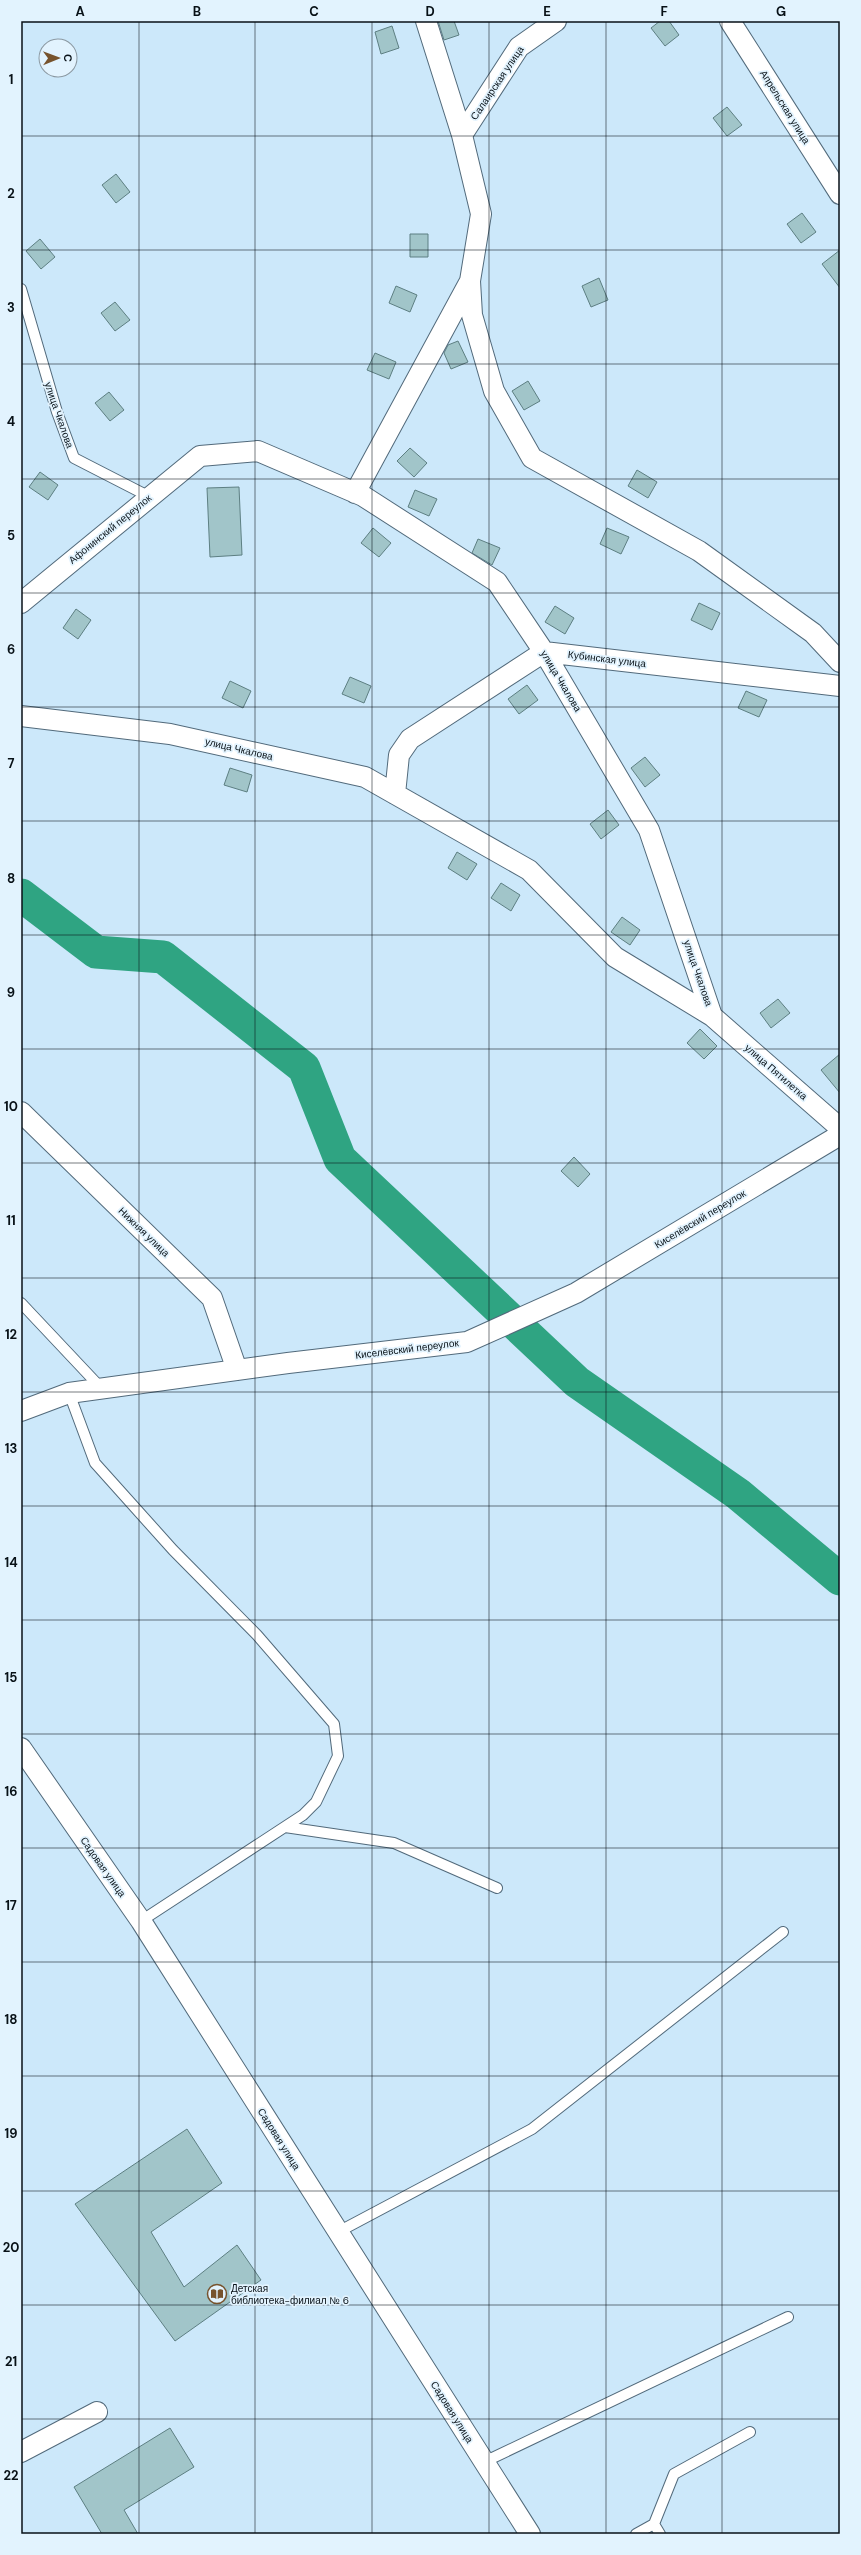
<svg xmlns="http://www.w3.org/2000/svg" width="861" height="2555" viewBox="0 0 861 2555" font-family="'DM Sans',sans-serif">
  <rect width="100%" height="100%" fill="#cce8fa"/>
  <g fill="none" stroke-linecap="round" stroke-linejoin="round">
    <path stroke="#2fa482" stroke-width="33" d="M21,895L96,952L163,957L304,1068L340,1159L577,1382L738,1494L840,1579"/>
  </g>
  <path fill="#a1c5c9" stroke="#5d7f82" d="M438,21H454L459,35L444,40Z
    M660,21H669L679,35L665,46L651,28Z
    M392,26L399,48L381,54L375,32Z
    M727,107L742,125L727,136L713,118Z
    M116,174L130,192L116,203L102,185Z
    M802,213L816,232L801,243L787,224Z
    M410,234H428V257H410Z
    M40,239L55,257L41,269L26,251Z
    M840,250V288L822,264Z
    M599,278L608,300L591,307L582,286Z
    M396,286L417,295L410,312L389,303Z
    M115,302L130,320L115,331L101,313Z
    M458,341L468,362L451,369L444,353L448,345Z
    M375,353L396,362L389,379L367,370Z
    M528,381L540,401L524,410L512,391Z
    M109,392L124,410L110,421L95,403Z
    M410,448L427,463L414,477L397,461Z
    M637,470L657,482L648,498L628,486Z
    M40,472L58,485L48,500L29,487Z
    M239,487L242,555L210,557L207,488Z
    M415,490L437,499L429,516L408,507Z
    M373,528L391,543L379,557L361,543Z
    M607,528L629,537L621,554L600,544Z
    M478,539L500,548L492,565L472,553Z
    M699,603L720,613L712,630L691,620Z
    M555,606L574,618L565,634L545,622Z
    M76,609L91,620L78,639L63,628Z
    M350,677L371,686L364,703L342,694Z
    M230,681L251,691L243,708L222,698Z
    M527,685L538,700L519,714L508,699Z
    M746,691L767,700L759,717L738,708Z
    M645,757L660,775L645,787L631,768Z
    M230,768L252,775L247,792L224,785Z
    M608,810L619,825L601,839L590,824Z
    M457,852L477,864L467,880L448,868Z
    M501,883L520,895L511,911L491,898Z
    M622,917L640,930L630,945L611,932Z
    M778,999L790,1013L771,1028L760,1013Z
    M700,1029L717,1046L704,1059L687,1043Z
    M840,1054V1093L821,1070Z
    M574,1157L590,1174L578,1187L561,1171Z
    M187,2129L222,2183L151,2232L184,2287L237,2245L261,2280L175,2341L75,2204Z
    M170,2428L194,2467L124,2510L138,2534H102L74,2487Z"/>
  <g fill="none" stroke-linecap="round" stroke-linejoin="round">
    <defs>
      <path id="service" d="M21,289L57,412L74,458L150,497
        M21,1303L102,1389
        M69,1393L95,1463L173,1550L257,1635L334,1724L338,1756L316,1802L303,1815L141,1921
        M285,1827L394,1843L497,1888
        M338,2232L532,2129L783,1932
        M484,2462L788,2317
        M654,2524L660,2534
        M636,2534L654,2524L674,2474L750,2432"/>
      <path id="minor" d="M426,21L462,135L481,214L470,281L472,315L494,391L532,458L699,551L813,633L840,662
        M730,21L840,194
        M462,135L519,47L556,21
        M355,493L470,281
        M21,603L200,456L258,451L363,496L497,582L544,652L649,830L712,1016L615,957L529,870L365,777L170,734L21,716
        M395,794L399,755L410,739L544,652L840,686
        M712,1016L840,1128
        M21,1112L212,1298L237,1370
        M21,1411L69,1393L288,1363L467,1342L576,1293L840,1135
        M21,1748L141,1921L530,2534
        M21,2452L97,2412"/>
    </defs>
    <use href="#service" stroke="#526a7b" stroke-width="12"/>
    <use href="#minor" stroke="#526a7b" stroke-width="22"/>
    <use href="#service" stroke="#fff" stroke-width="10"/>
    <use href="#minor" stroke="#fff" stroke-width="20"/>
  </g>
  <path fill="none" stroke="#081117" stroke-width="1" stroke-opacity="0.55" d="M139,21V2534M255,21V2534M372,21V2534M489,21V2534M606,21V2534M722,21V2534M21,136H840M21,250H840M21,364H840M21,479H840M21,593H840M21,707H840M21,821H840M21,935H840M21,1049H840M21,1163H840M21,1278H840M21,1392H840M21,1506H840M21,1620H840M21,1734H840M21,1848H840M21,1962H840M21,2076H840M21,2191H840M21,2305H840M21,2419H840"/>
  <defs>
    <symbol id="library-ring" viewBox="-11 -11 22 22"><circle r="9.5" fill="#e2f3fe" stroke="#77532d" stroke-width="1.5"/><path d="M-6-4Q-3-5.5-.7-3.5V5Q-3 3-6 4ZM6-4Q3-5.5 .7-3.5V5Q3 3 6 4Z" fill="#77532d"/></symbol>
  </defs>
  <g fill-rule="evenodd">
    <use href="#library-ring" x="206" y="2283" width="22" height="22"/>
  </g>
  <g text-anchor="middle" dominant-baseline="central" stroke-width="3.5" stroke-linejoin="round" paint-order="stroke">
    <g font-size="10" fill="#081117" stroke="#e2f3fe">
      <text transform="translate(497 83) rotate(-56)">Салаирская улица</text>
      <text transform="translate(785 107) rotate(58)">Апрельская улица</text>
      <text transform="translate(59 415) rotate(71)">улица Чкалова</text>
      <text transform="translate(110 529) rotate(-39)">Афонинский переулок</text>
      <text transform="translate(607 659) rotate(7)">Кубинская улица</text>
      <text transform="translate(561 681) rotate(59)">улица Чкалова</text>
      <text transform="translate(239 749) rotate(13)">улица Чкалова</text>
      <text transform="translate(698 973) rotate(71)">улица Чкалова</text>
      <text transform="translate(776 1072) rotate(41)">улица Пятилетка</text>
      <text transform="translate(700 1219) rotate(-31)">Киселёвский переулок</text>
      <text transform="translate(144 1232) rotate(44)">Нижняя улица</text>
      <text transform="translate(407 1349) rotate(-7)">Киселёвский переулок</text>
      <text transform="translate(103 1867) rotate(55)">Садовая улица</text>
      <text transform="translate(279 2139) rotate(58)">Садовая улица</text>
      <text transform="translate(452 2412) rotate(58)">Садовая улица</text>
    </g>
    <g font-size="10" fill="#081117" stroke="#e2f3fe" text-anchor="start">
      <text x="231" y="2288">Детская<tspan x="231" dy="12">библиотека-филиал № 6</tspan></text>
    </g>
  </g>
  <rect width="861" height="2555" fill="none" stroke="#e2f3fe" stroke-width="44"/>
  <g transform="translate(58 58) rotate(89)"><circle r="19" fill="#e2f3fe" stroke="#8b99a2"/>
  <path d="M0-3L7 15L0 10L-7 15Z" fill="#77532d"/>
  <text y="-6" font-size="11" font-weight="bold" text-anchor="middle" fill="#081117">С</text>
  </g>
  <rect x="22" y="22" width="817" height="2511" fill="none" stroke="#081117" stroke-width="1.5"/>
  <g font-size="13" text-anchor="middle" font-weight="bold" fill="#081117">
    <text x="80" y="16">A</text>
    <text x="197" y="16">B</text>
    <text x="314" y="16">C</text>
    <text x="430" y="16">D</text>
    <text x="547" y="16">E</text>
    <text x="664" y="16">F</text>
    <text x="781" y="16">G</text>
    <text x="11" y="84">1</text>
    <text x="11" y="198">2</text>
    <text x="11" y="312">3</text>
    <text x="11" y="426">4</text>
    <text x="11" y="540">5</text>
    <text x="11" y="654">6</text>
    <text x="11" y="768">7</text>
    <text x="11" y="883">8</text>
    <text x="11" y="997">9</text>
    <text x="11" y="1111">10</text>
    <text x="11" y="1225">11</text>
    <text x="11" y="1339">12</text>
    <text x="11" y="1453">13</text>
    <text x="11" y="1567">14</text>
    <text x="11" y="1682">15</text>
    <text x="11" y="1796">16</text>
    <text x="11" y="1910">17</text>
    <text x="11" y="2024">18</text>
    <text x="11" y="2138">19</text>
    <text x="11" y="2252">20</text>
    <text x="11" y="2366">21</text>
    <text x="11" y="2480">22</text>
  </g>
</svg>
